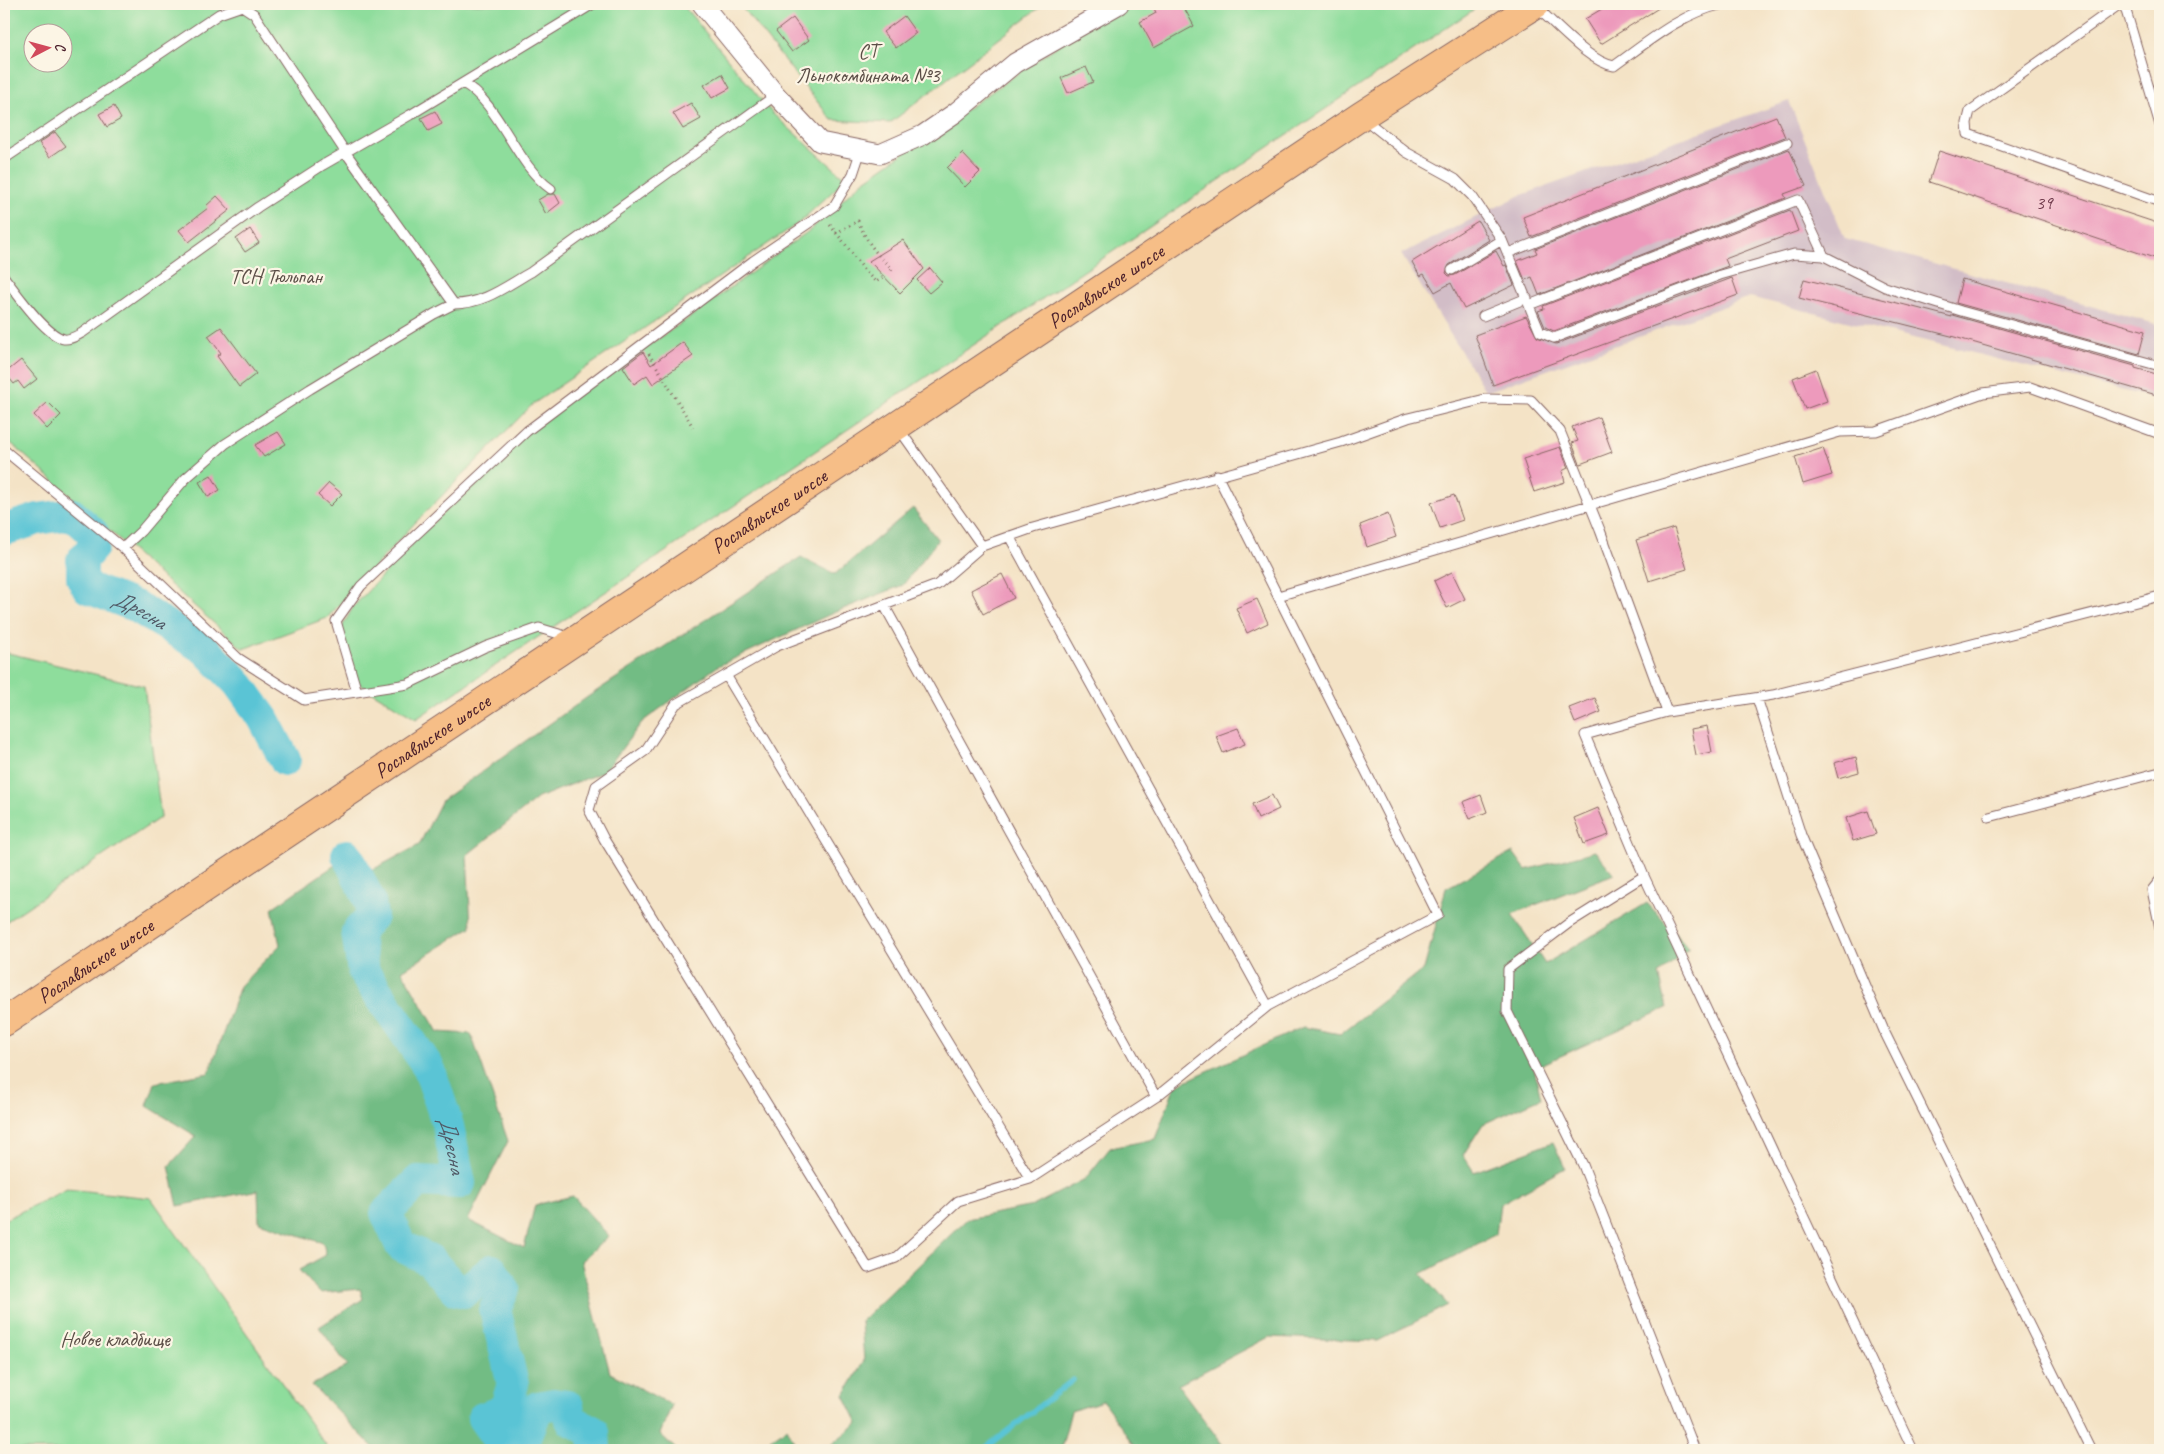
<svg xmlns="http://www.w3.org/2000/svg" width="2164" height="1454" viewBox="0 0 2164 1454" font-family="Caveat,sans-serif">
  <rect width="100%" height="100%" fill="#fcf5e5"/>
  <filter id="ink" filterUnits="userSpaceOnUse"><feTurbulence type="fractalNoise" baseFrequency=".02" numOctaves="2"/><feDisplacementMap in="SourceGraphic" scale="10" xChannelSelector="R" yChannelSelector="G"/><feConvolveMatrix kernelMatrix="1 2 1 2 8 2 1 2 1" color-interpolation-filters="sRGB"/></filter>
  <filter id="wash" filterUnits="userSpaceOnUse"><feTurbulence type="fractalNoise" baseFrequency=".0096" numOctaves="4" result="noise"/><feDisplacementMap in="SourceGraphic" scale="20" xChannelSelector="R" yChannelSelector="G"/><feGaussianBlur stdDeviation="1.12" result="paint"/><feColorMatrix in="noise" values="0 0 0 0 0 0 0 0 0 0 0 0 0 0 0 0 0 1.4 0 .05"/><feComposite in="paint" operator="in"/></filter>
  <g filter="url(#wash)">
    <rect width="100%" height="100%" fill="#f4e3c6"/>
    <path fill="#d2bdc7" d="M1789,101L1845,239L2160,325V400L1750,297L1486,392L1401,254L1519,196Z"/>
    <path fill="#8edd9c" stroke="#6c7e64" fill-rule="evenodd" d="M4,4H682L773,114L846,179L800,222L533,404L414,524L327,618L243,649L4,437ZM32,32H62V62H32Z
      M739,4H1044L890,123L832,120Z
      M1132,4H1482L416,719L351,679L341,629L353,607L418,537L544,416L686,320L810,230L862,182L1096,19Z
      M4,652L144,686L161,817L4,923Z
      M67,1189L151,1198L329,1450H4V1220Z"/>
    <path fill="#72bc84" stroke="#5e6e58" d="M913,508L938,540L903,585L833,613L718,666L642,722L605,771L538,798L467,855L471,927L402,971L438,1032L471,1034L508,1141L468,1220L524,1248L535,1205L573,1196L609,1236L581,1261L610,1373L672,1405L660,1434L677,1450H376L312,1385L348,1366L319,1327L363,1299L360,1289L320,1293L299,1270L326,1255L323,1243L259,1222L258,1190L178,1206L169,1166L196,1136L147,1106L155,1083L209,1073L240,986L280,945L272,908L338,863L357,878L419,845L442,800L589,696L801,557L835,574Z
      M1595,851L1614,874L1512,914L1545,964L1647,903L1689,948L1659,974L1667,1008L1534,1068L1541,1098L1483,1124L1463,1155L1474,1172L1553,1142L1565,1168L1500,1204L1496,1234L1421,1274L1448,1305L1378,1341L1269,1337L1178,1385L1225,1448V1450H1138L1103,1401L1071,1411L1061,1450H824L858,1423L844,1395L864,1361L861,1321L967,1219L1033,1206L1085,1179L1110,1148L1155,1139L1175,1086L1303,1027L1340,1034L1424,969L1446,888L1513,852L1526,870Z
      M787,1428L798,1450H762L761,1446Z"/>
    <g fill="none" stroke-linecap="round" stroke-linejoin="round">
      <path stroke="#5ac4d5" stroke-width="5.5" d="M983,1450L1073,1380"/>
      <g stroke="#5ac4d5" stroke-width="32">
        <path id="s1" d="M4,530L38,519L72,514L93,533V547L82,560V578L88,588L135,606L205,649L237,682L263,718L285,760"/>
        <path id="s2" d="M347,855L370,901L372,916L357,932L363,971L429,1068L448,1126L460,1183L418,1181L386,1213L401,1246L430,1260L456,1290L464,1292L492,1270L504,1289L495,1309L513,1384L505,1410L483,1418L499,1441L528,1432L538,1407L554,1404L568,1406L571,1420L594,1432L595,1450"/>
      </g>
    </g>
    <g id="blocks">
      <path fill="#ed9abc" d="M1162,4H1182L1194,26L1154,48L1140,22L1156,13L1154,8Z
        M1610,4H1665L1601,44L1585,19Z
        M904,16L916,33L896,48L883,32Z
        M793,18L809,40L792,52L776,31Z
        M1086,67L1093,82L1068,93L1061,78Z
        M722,74L730,88L712,98L704,85Z
        M691,103L701,119L683,129L673,113Z
        M114,106L121,119L107,127L99,114Z
        M435,111L442,124L428,131L421,118Z
        M1776,116L1785,137L1531,237L1523,217Z
        M55,132L66,146L50,157L39,143Z
        M1789,149L1806,186L1784,194L1786,198L1539,295L1532,277L1525,280L1517,261L1537,253L1535,249Z
        M1939,151L2160,224V260L1929,182Z
        M962,153L980,172L965,187L947,168Z
        M548,194H555L560,203L546,214L538,200Z
        M217,196L230,210L189,242L179,230L208,208L206,206Z
        M1790,210L1798,231L1725,259L1728,266L1554,331L1545,327L1538,311L1544,309L1543,306Z
        M1478,221L1489,240L1449,265L1446,273L1449,276L1455,275L1496,251L1504,266L1506,265L1514,285L1464,309L1451,283L1435,292L1424,274L1420,276L1412,262Z
        M250,229L259,243L245,252L236,239Z
        M903,240L924,269L900,293L869,261Z
        M930,268L942,282L929,293L917,280Z
        M1732,278L1738,295L1493,385L1475,335L1526,316L1537,337L1556,344Z
        M1804,279L1952,317V315L2135,366V368L2160,375V396L1951,336L1799,298Z
        M1962,279L2145,331L2139,354L1956,303Z
        M221,327L256,374L239,387L217,356L221,353L208,336Z
        M683,342L693,356L653,384L647,375L634,384L623,367L643,352L651,365Z
        M21,360L37,379L24,389L18,381L14,384L5,373Z
        M1816,369L1827,401L1805,409L1793,378Z
        M48,402L61,415L47,429L34,415Z
        M1599,417L1612,452L1580,464L1572,443L1578,441L1572,427Z
        M278,432L286,444L264,457L255,445Z
        M1560,447L1568,468L1562,471L1565,482L1534,492L1523,459Z
        M1823,448L1832,475L1803,484L1795,457Z
        M211,475L220,490L208,497L199,482Z
        M329,483L342,494L330,506L318,495Z
        M1454,495L1463,520L1440,528L1431,503Z
        M1388,514L1396,537L1367,547L1360,525Z
        M1674,528L1687,569L1649,581L1636,540Z
        M1452,572L1465,599L1447,608L1434,581Z
        M1002,574L1014,598L983,614L971,590Z
        M1257,599L1268,623L1247,633L1236,608Z
        M1595,698L1601,712L1575,723L1569,708Z
        M1707,726L1712,752L1696,755L1691,729Z
        M1238,728L1245,744L1223,753L1216,736Z
        M1856,757L1859,772L1838,778L1834,763Z
        M1272,795L1279,809L1258,819L1252,804Z
        M1481,795L1487,812L1470,819L1463,802Z
        M1598,808L1609,835L1584,844L1574,818Z
        M1868,811L1876,834L1853,841L1846,818Z"/>
    </g>
  </g>
  <g filter="url(#ink)">
    <use href="#blocks" fill-opacity="0" stroke="#866461" stroke-width="1"/>
    <g fill="none" stroke-linecap="round" stroke-linejoin="round">
      <defs>
        <path id="lane" d="M2120,4L1970,111L1967,123L1968,134L2160,202
          M2124,4L2160,125
          M1536,7C1556,24 1589,62 1614,66C1649,41 1680,14 1723,4
          M463,83C500,104 515,164 551,189
          M1363,118L1406,152L1455,179L1472,196L1502,240L1540,332L1554,338L1720,275L1794,254L1824,256L1885,287L1961,311L2160,366
          M4,159L219,14L242,6L254,14L346,153L454,304C484,304 506,286 531,272L776,95
          M1508,253L1787,143
          M1452,270L1502,240
          M4,277C15,291 46,336 64,339C70,340 76,336 82,333L258,207L323,165L410,115L593,4
          M454,304L434,314L310,389L225,444L185,479L141,531L123,548L238,658L304,700L408,684L485,647L539,628L569,637
          M1529,305L1798,200L1824,256
          M1483,316L1527,298
          M899,429L982,546L1033,528L1341,442L1408,418L1485,399L1531,400L1560,431L1600,530L1667,712
          M4,450L123,548
          M1009,536L1268,1006
          M982,546L937,585L777,646L676,704L645,751L596,786L589,810L604,839L868,1268L896,1258L958,1201L1030,1179L1156,1097L1268,1006L1438,915L1217,475
          M1278,596L1840,432L1876,431L1983,393L2030,387L2160,434
          M884,605L1156,1097
          M726,675L1030,1179
          M357,692L336,621L361,586L527,431L753,261L834,206L853,174L861,150
          M1757,698L1801,835L1885,1033L2091,1450
          M1989,817L2160,772
          M1644,876L1569,923L1508,969L1507,1011L1583,1165L1695,1450
          M2160,880L2152,890L2160,928
          M1913,1450L1644,876L1585,735L1667,712L1773,695L2160,596"/>
        <path id="street" d="M702,4L776,95L820,142L880,154L923,135L955,113L1015,63L1119,4"/>
        <g id="primary">
          <path id="s3" d="M4,1022L1361,116L1536,4"/>
        </g>
      </defs>
      <use href="#lane" stroke="#866461" stroke-width="11"/>
      <use href="#street" stroke="#866461" stroke-width="21"/>
      <use href="#primary" stroke="#866461" stroke-width="30"/>
      <path stroke="#866461" stroke-width="3" stroke-dasharray="1 4" stroke-linecap="butt" d="M830,225L836,233L858,221C866,241 877,255 892,269L890,272
        M836,233C850,248 860,268 876,282L884,276
        M649,354L693,427"/>
      <use href="#lane" stroke="#fff" stroke-width="9"/>
      <use href="#street" stroke="#fff" stroke-width="19"/>
      <use href="#primary" stroke="#f6be87" stroke-width="28"/>
    </g>
  </g>
  <g text-anchor="middle" dominant-baseline="central" stroke-width="4.5" stroke-linejoin="round" paint-order="stroke">
    <g font-size="19" fill="#733e4f">
      <text x="2044" y="203">39</text>
    </g>
    <g font-size="21" fill="#5b4e47" stroke="#fcf5e5">
      <text x="868" y="51">СТ<tspan x="868" dy="24">Льнокомбината №3</tspan></text>
      <text x="276" y="276">ТСН Тюльпан</text>
      <text x="115" y="1339">Новое кладбище</text>
    </g>
    <g font-size="21" fill="#4a1f2b" stroke="#fcf5e5">
      <text stroke="none"><textPath href="#s3" startOffset="1325">Рославльское шоссе</textPath></text>
      <text stroke="none"><textPath href="#s3" startOffset="920">Рославльское шоссе</textPath></text>
      <text stroke="none"><textPath href="#s3" startOffset="515">Рославльское шоссе</textPath></text>
      <text stroke="none"><textPath href="#s3" startOffset="110">Рославльское шоссе</textPath></text>
    </g>
    <g font-size="22" font-style="italic" fill="#505966" stroke="#fcf5e5">
      <text stroke="none"><textPath href="#s1" startOffset="215">Дресна</textPath></text>
      <text stroke="none"><textPath href="#s2" startOffset="326">Дресна</textPath></text>
    </g>
  </g>
  <rect width="2164" height="1454" fill="none" stroke="#fcf5e5" stroke-width="20"/>
  <g transform="translate(48 48) rotate(84)"><circle r="24" fill="#fcf5e5" stroke="#b59f9b"/>
  <path d="M0-4L9 19L0 12L-9 19Z" fill="#d1495b"/>
  <text y="-8" font-size="14" font-weight="bold" text-anchor="middle" fill="#4a1f2b">С</text>
  </g>
</svg>
